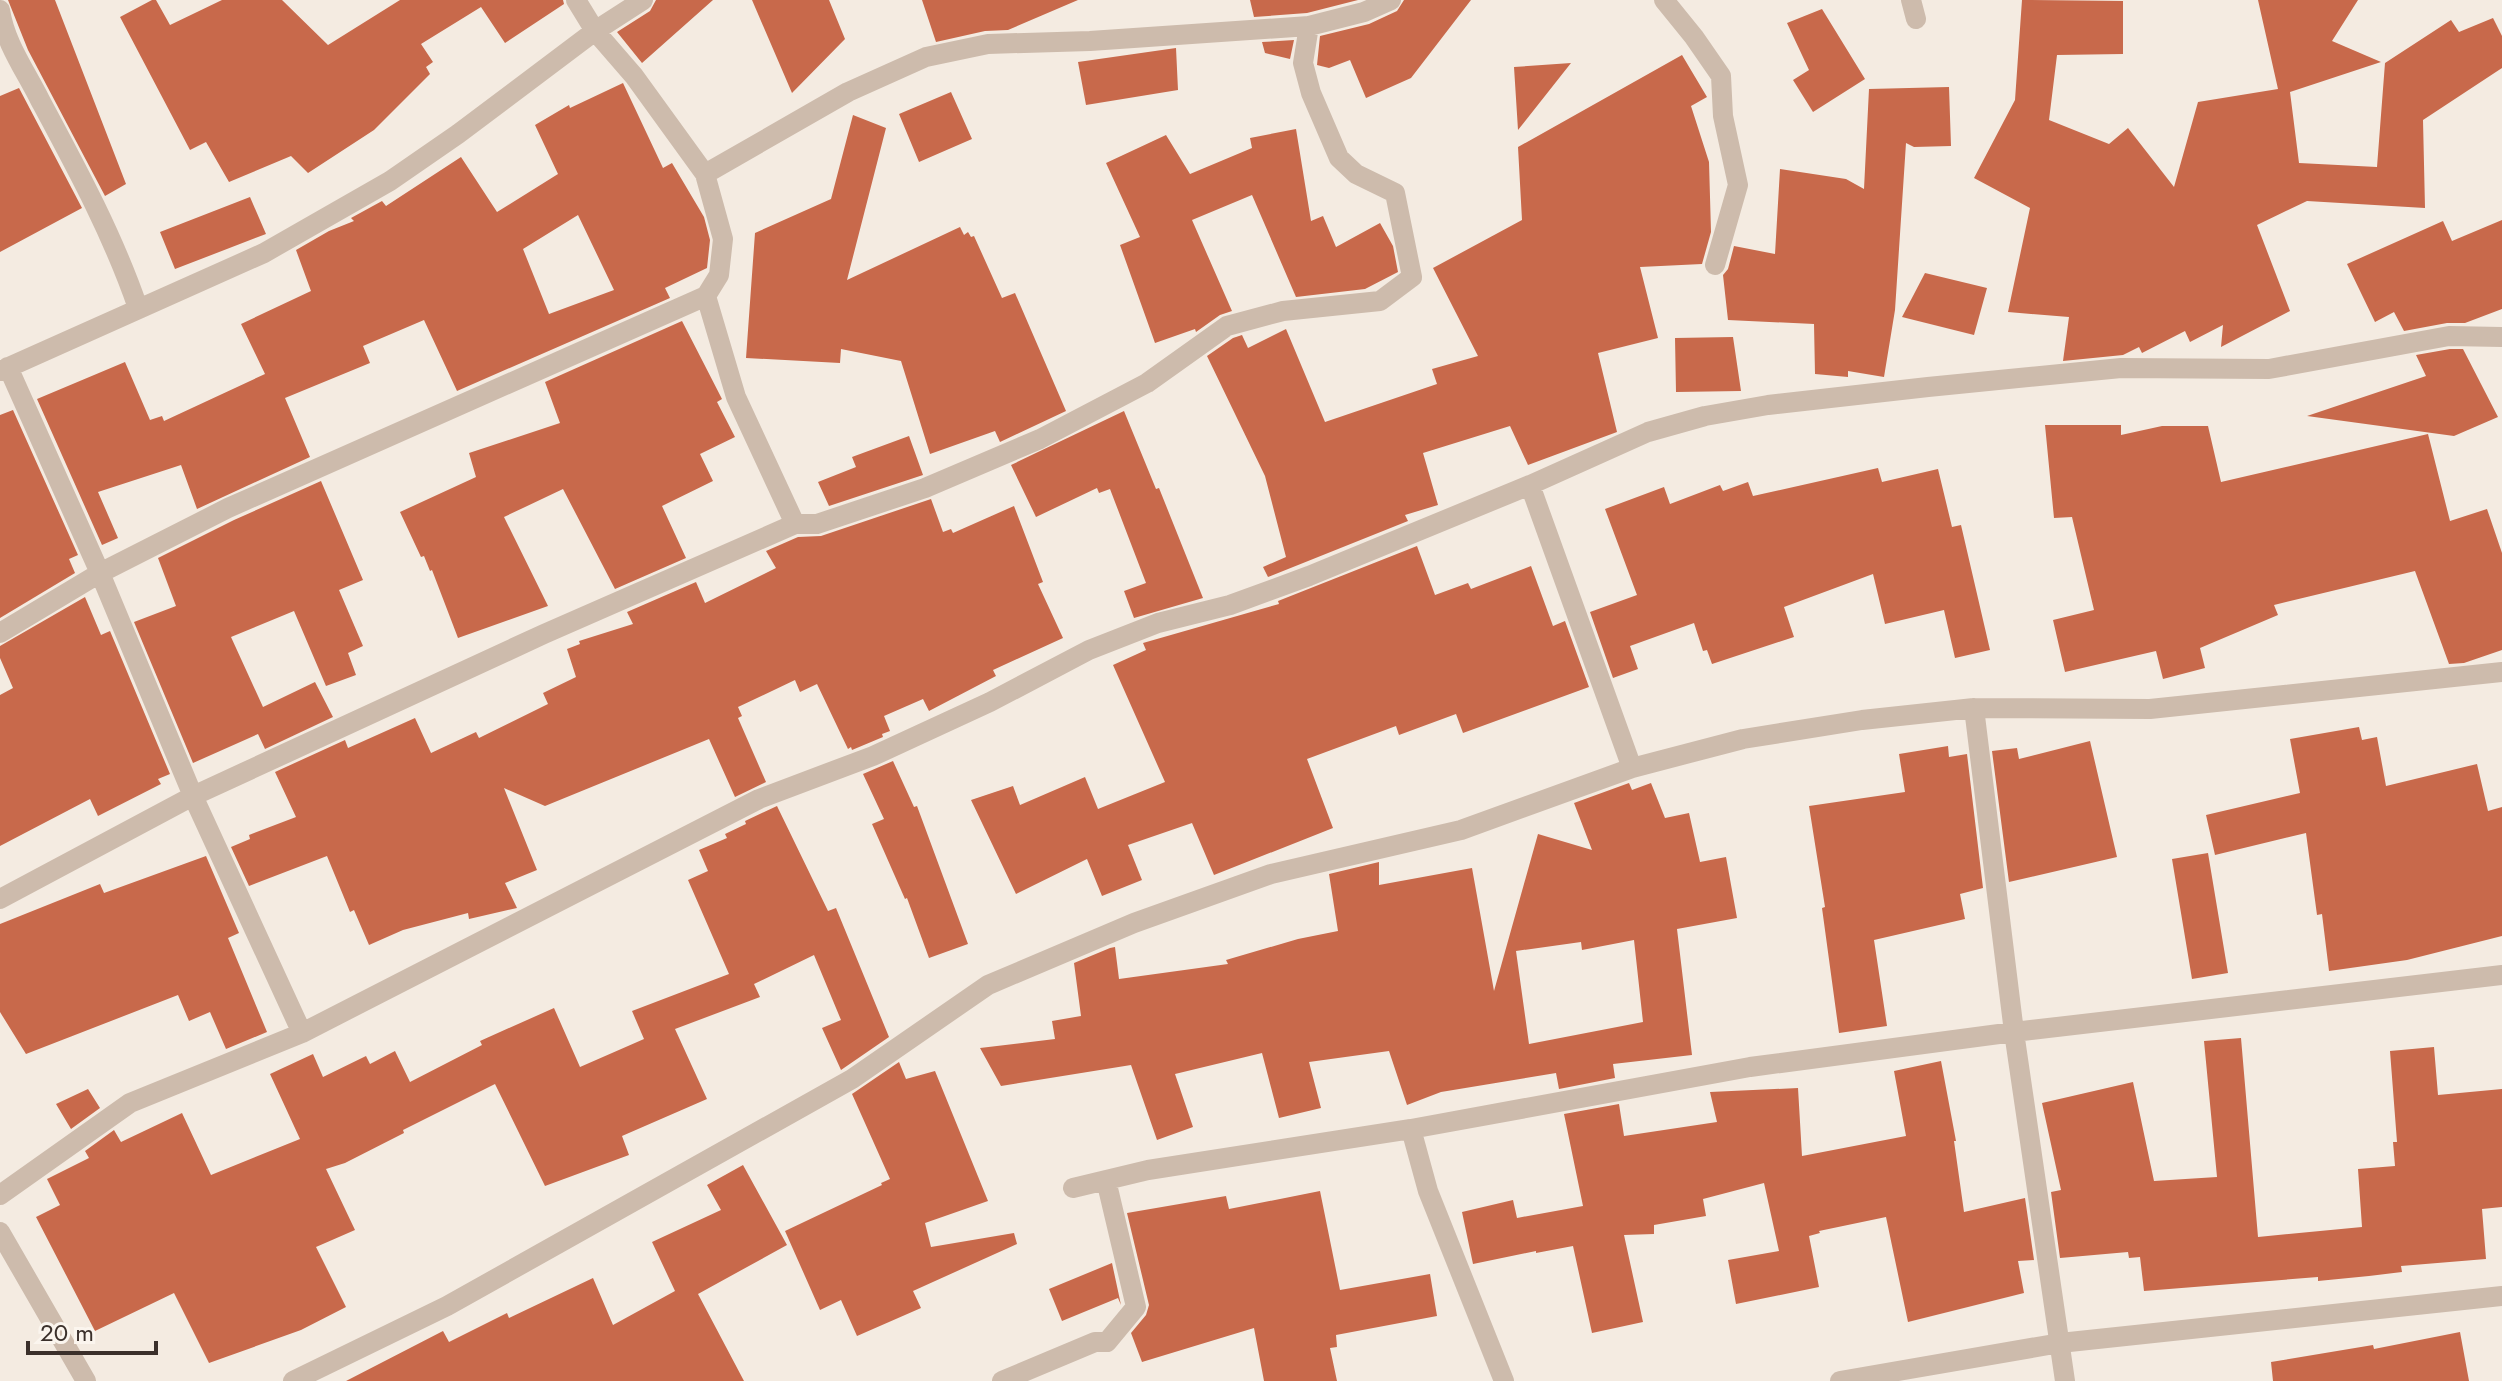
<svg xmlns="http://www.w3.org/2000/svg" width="2502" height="1381" viewBox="0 0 2502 1381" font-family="Jost,sans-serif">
  <rect width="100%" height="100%" fill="#f4ebe1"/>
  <path fill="#c8694b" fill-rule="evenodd" d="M8,0H55L126,184L105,196L28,50Z
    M152,0H156L170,25L222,0H282L328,45L400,0H563L564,4L505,43L481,7L421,44L433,62L426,67L430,74L374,130L308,173L291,156L229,182L206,142L190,150L120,17Z
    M656,0H713L642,63L617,32L650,11Z
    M752,0H829L845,39L792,93Z
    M922,0H1078L1008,30L985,31L936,42Z
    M1250,0H1358L1307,13L1254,17Z
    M1404,0H1471L1411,78L1366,98L1350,60L1329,68L1317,65L1320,36L1369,24L1397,11Z
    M2022,0L2123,1V54L2057,55L2049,120L2109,144L2128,128L2174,187L2198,102L2278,89L2258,0H2358L2332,41L2381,62L2290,92L2299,163L2377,167L2385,63L2451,20L2459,32L2493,18L2502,36V68L2423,120L2425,208L2307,201L2257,225L2290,311L2221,347L2223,325L2190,342L2185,331L2142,353L2139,347L2123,355L2063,361L2069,317L2008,312L2030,208L1974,178L2015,100Z
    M1822,9L1865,79L1813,112L1793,80L1809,70L1787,23Z
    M1294,40L1290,59L1265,53L1262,42Z
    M1176,48L1178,90L1086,105L1078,62Z
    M1682,55L1707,97L1691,106L1709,162L1711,232L1702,264L1640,267L1658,338L1598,353L1617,432L1528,465L1510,426L1423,453L1438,505L1405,515L1408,521L1268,577L1263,567L1286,557L1265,476L1207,356L1233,338L1242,335L1248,348L1286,329L1325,422L1437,384L1432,369L1478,356L1433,268L1522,220L1518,147Z
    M1571,63L1518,130L1514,67Z
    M623,83L663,168L672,163L704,217L710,240L707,268L665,288L670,298L457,391L424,320L363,346L370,363L285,398L310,457L197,509L181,465L98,492L118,538L102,545L37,399L125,362L150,420L162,416L164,421L265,374L241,324L311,291L296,250L329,231L354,221L351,218L382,201L386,206L461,157L497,212L558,174L535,125L569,105L570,108ZM578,215L614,290L549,314L523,249Z
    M1949,87L1951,146L1914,147L1906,143L1895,310L1884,377L1848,371V377L1815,374L1814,324L1728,320L1723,275L1728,269L1734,246L1775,254L1780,169L1846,179L1864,189L1869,89Z
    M19,88L82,208L0,252V96Z
    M951,92L972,139L919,162L899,114Z
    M853,115L886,128L847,280L960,227L964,235L968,232L971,237L974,236L1002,298L1015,293L1066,411L1000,442L995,431L930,454L901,361L841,349L840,363L746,358L755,233L831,199Z
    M1296,129L1311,221L1323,216L1336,247L1380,223L1393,246L1398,272L1365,289L1296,297L1252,195L1192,220L1232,311L1220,315L1196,332L1195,329L1155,343L1120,245L1140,237L1106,163L1166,135L1190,174L1252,148L1250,138Z
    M250,197L266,234L175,269L160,232Z
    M2502,220V309L2465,323H2447L2404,331L2394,312L2375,322L2347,264L2443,221L2452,241Z
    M1925,273L1987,288L1974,335L1902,317Z
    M682,321L722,399L717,402L735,437L700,454L713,481L662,506L686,558L615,589L563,489L504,517L548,606L458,638L432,570L430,571L424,556L421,557L400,512L476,477L469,453L560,423L545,382Z
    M1733,337L1741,391L1676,392L1675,338Z
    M2450,349H2463L2498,417L2454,436L2307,416L2426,376L2416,355Z
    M13,410L78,555L69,559L75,573L0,618V415Z
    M1124,411L1156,489L1159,488L1203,598L1134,618L1124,591L1146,583L1110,489L1099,493L1097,488L1036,517L1011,465Z
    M2045,425H2121V435L2162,426H2208L2221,482L2428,434L2450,521L2487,509L2502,553V650L2464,663L2449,664L2415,571L2274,605L2278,615L2200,648L2205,668L2163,679L2156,651L2065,672L2053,620L2094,610L2072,517L2054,518Z
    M909,436L923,475L829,506L818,482L856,467L852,457Z
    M1878,468L1882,482L1938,469L1952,527L1961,525L1990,650L1955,658L1944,610L1885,624L1873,574L1784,607L1794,637L1712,664L1707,650L1703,651L1694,623L1630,646L1638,669L1613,678L1590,612L1637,595L1605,509L1664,487L1670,504L1720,485L1723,491L1748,482L1753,496Z
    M321,481L363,580L339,590L363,646L348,653L356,675L326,686L294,611L231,637L263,707L315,682L333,717L265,749L258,734L193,763L134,622L176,606L158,558L234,520Z
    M931,499L943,532L951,529L953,533L1014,506L1043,582L1038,584L1063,638L993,670L996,676L929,711L923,699L884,716L890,731L882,734L883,737L852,750L851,747L848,749L817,684L800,692L795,680L738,707L742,716L738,718L766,782L735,797L709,739L545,806L504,788L537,870L505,883L517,908L469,919L468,913L403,930L369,945L354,910L350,912L327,856L249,886L231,847L250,839L249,835L296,817L275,772L345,740L348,748L415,718L431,753L476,732L479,738L548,704L543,693L576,677L567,649L580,644L579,641L633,624L627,612L696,582L705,603L776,568L766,551L798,537L821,536Z
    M1417,546L1435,595L1468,583L1471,589L1531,566L1553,626L1565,621L1589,687L1463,733L1456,714L1399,735L1396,726L1307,759L1333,828L1214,875L1192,823L1128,845L1142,880L1102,896L1087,859L1016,894L971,800L1013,786L1020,805L1085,777L1098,809L1165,782L1113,665L1146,650L1143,643L1279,604L1278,601Z
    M85,597L101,635L110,631L170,774L158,779L161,784L98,816L90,799L0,846V695L13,688L0,658V646Z
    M2359,727L2362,740L2377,737L2386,786L2477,764L2488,811L2502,807V936L2407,960L2329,971L2322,914L2317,915L2306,833L2215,855L2206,815L2300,793L2290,739Z
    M2090,741L2117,857L2009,882L1992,751L2017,748L2019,759Z
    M1948,746L1949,757L1967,754L1983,888L1960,894L1965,919L1874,940L1887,1026L1839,1033L1822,908L1825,907L1809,806L1905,792L1899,754Z
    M893,761L914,807L917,806L968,944L929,958L907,898L905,899L872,824L884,819L863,774Z
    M1629,783L1632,790L1651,783L1665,818L1689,813L1700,862L1726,857L1737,918L1677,929L1692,1055L1613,1064L1615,1078L1559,1089L1556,1073L1441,1092L1407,1105L1389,1051L1309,1062L1321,1108L1279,1118L1262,1053L1175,1074L1193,1127L1157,1140L1131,1065L1001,1086L980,1048L1055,1039L1052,1021L1081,1016L1074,963L1110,948L1115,947L1119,979L1228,964L1226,960L1298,939L1338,931L1329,874L1379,862V885L1472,868L1494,991L1538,834L1592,850L1574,803ZM1634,940L1643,1022L1529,1044L1516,951L1581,942L1582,950Z
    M777,806L828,911L836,908L889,1037L841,1070L822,1028L841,1020L814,955L754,984L760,997L675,1029L707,1099L622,1136L629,1155L545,1186L495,1084L403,1130L404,1133L345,1163L326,1169L355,1230L316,1247L346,1307L301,1330L209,1363L174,1293L95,1331L36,1217L60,1205L47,1179L89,1158L85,1151L114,1130L121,1142L182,1113L211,1175L300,1139L270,1074L313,1054L323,1077L366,1056L370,1064L395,1051L410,1082L482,1045L480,1041L554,1008L580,1067L644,1039L632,1011L729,974L688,880L708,871L699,850L727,838L725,834L746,824L745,821Z
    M2208,853L2228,973L2192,979L2172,859Z
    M206,856L239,933L228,938L267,1032L226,1049L210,1012L189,1021L178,995L26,1054L0,1012V924L100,884L104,893Z
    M2241,1038L2258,1237L2362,1227L2358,1169L2395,1166L2393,1142H2397L2390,1051L2434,1047L2438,1095L2502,1089V1207L2482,1209L2486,1259L2401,1266L2402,1272L2369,1276L2318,1281V1277L2144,1291L2140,1257L2129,1258L2128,1252L2060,1258L2051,1192L2061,1190L2042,1103L2133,1082L2154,1181L2217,1177L2204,1041Z
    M1941,1061L1956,1141H1954L1964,1212L2025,1198L2034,1260L2018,1261L2024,1293L1908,1322L1886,1217L1819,1231L1820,1233L1809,1236L1819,1287L1736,1304L1728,1260L1779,1251L1764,1183L1703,1199L1706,1216L1654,1225V1234L1624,1235L1643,1322L1592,1333L1573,1246L1536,1253V1251L1473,1264L1462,1212L1513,1200L1517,1218L1583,1206L1564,1114L1619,1104L1624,1136L1717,1122L1710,1092L1798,1088L1802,1156L1906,1136L1894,1071Z
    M899,1062L906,1079L935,1071L988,1201L925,1223L931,1247L1014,1233L1017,1244L913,1291L921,1308L857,1336L841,1300L820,1310L785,1231L882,1185L881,1183L890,1179L852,1094Z
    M88,1089L100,1108L71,1129L56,1104Z
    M743,1165L787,1245L698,1294L744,1381H346L443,1331L449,1342L507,1313L509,1318L593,1278L613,1325L675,1291L652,1242L721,1210L707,1185Z
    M1320,1191L1340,1290L1430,1274L1437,1316L1336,1335L1337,1347L1330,1348L1337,1381H1264L1254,1328L1142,1362L1131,1333L1146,1315L1149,1305L1127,1213L1226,1196L1229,1209Z
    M1112,1263L1121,1305L1118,1298L1062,1321L1049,1289Z
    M2460,1332L2469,1381H2273L2271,1362L2373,1345L2374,1349Z"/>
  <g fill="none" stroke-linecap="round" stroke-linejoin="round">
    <path stroke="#cdbbac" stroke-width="20" d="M576,0L595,31L634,76L705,174L723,239L719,275L706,296L736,397L795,524
      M1664,0L1694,37L1721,76L1723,116L1738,185L1715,265
      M1911,0L1916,19
      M0,10C5,43 25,70 40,100C76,167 113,235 138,308
      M705,174L848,92L926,57L988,44L1090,41L1309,26L1364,12L1391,0
      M8,367L100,573L193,796L302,1033
      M0,371L264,253L390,181L458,134L595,31L643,0
      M1530,485L1632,768
      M0,633L100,573L228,508L706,296
      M1974,708L2014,1032L2065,1381
      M0,899L193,796L544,634L795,524H817L925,488L1040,439L1147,383L1227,326L1283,311L1380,301L1412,277L1395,193L1356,174L1339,158L1311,93L1303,63L1309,26
      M1411,1129L1428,1191L1504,1381
      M1073,1188L1148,1170L1411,1129L1750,1067L2014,1032L2502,975
      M0,1195L130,1103L302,1033L759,799L873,756L990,702L1089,650L1158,623L1230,605L1309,576L1530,485L1648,432L1705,416L1768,405L1928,387L2121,368L2269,369L2449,336L2502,337
      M0,1232L86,1381
      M293,1381L447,1306L852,1079L988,985L1134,923L1271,874L1461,830L1632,768L1743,739L1862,720L1974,708L2150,709L2502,672
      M1002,1381L1095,1342H1107L1136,1307L1106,1180
      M1840,1381L2060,1343L2502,1296"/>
  </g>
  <path d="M28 1341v12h128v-12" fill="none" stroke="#3b302b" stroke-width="4"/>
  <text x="40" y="1341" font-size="24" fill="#3b302b" stroke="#fbf5ee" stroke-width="6" paint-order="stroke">20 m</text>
</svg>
